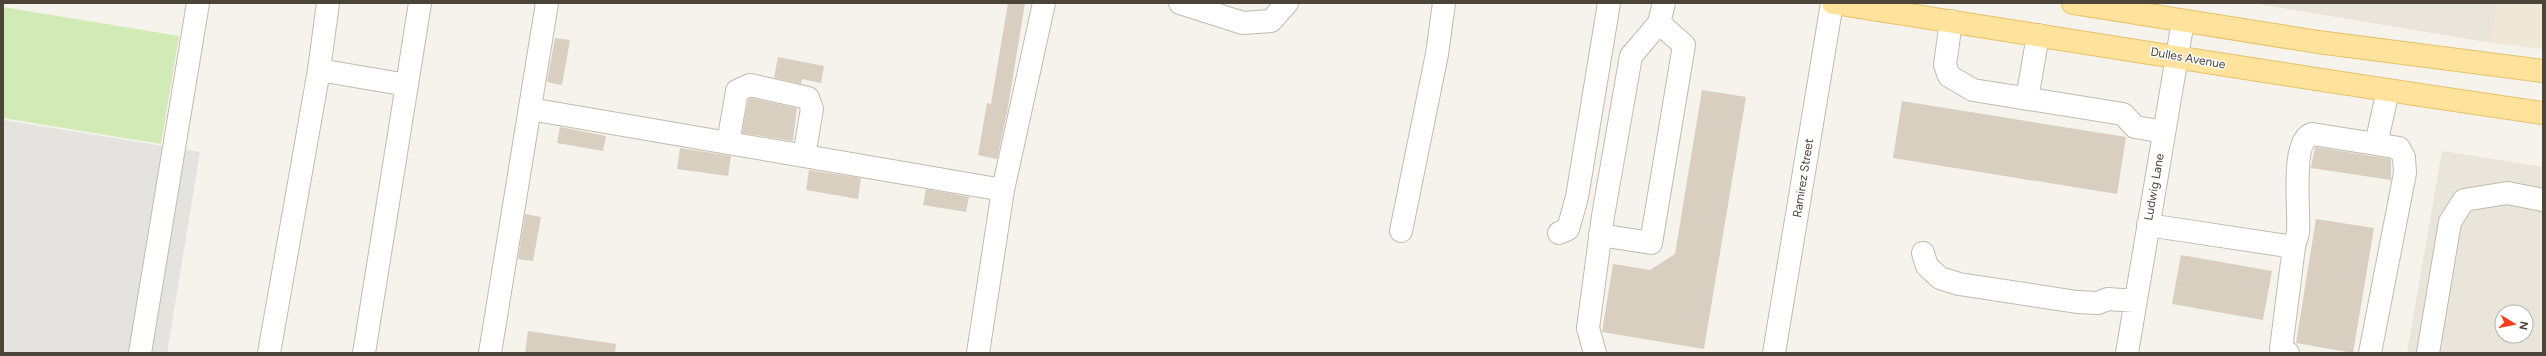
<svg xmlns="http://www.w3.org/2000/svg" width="2546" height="356" viewBox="0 0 2546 356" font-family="Figtree,sans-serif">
  <rect width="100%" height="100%" fill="#f6f3ec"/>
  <path fill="#eae5da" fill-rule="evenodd" d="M2252,3H2498L2491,43Z
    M2442,151L2543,167V353H2407ZM2502,312H2526V336H2502Z"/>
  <path fill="#efe8d6" d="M2498,3H2543V49L2491,43Z"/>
  <path fill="#d2eab5" d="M3,7L179,36L161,144L3,118Z"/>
  <path fill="#e5e3e0" d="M3,120L200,152L167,353H3Z"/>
  <path fill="#d8cfc1" d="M1008,3H1025L1008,107L997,159L978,155L987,103L991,104Z
    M555,38L570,40L562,85L547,82Z
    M778,57L824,66L821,83L802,79L801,84L774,78Z
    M1702,90L1746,97L1704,349L1602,332L1613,264L1650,270L1675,254Z
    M751,98L797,108L793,141L742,133L748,100Z
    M1902,101L2126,137L2117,194L1893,158Z
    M560,127L606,136L603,151L557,143Z
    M2315,147L2391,159V180L2311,168Z
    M680,148L731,156L728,176L677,169Z
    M809,170L861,178L858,199L806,190Z
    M926,189L969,197L966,212L923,205Z
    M525,214L541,217L533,261L518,259Z
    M2316,219L2374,228L2353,353L2296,343Z
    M2181,255L2272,271L2263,320L2172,304Z
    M528,331L616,344L615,353H525Z"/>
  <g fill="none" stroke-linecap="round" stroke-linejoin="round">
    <defs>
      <path id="minor" d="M1180,3L1243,23L1271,21L1287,3
        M1951,21L1945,65L1949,76L1973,90L2123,114L2135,127L2164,132
        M319,70L407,85
        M2027,99L2038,35
        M530,109L1003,190
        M728,143L737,91L750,85L808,98L812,109L804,156
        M2148,225L2294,247L2281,349L2288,353
        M1401,231L1437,54L1444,3
        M1559,233L1568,229L1577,197L1609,3
        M1600,235L1651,243L1684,45L1659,23
        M2294,247C2295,242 2297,237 2298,232C2300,213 2290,141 2312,134L2376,144
        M1923,253L1927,266L1940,278L1959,284L2077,302L2098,303L2108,299L2135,301
        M140,353L198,3
        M269,353L319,70L328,3
        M364,353L420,3
        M490,353L547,3
        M978,353L1003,190L1044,3
        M1595,353L1588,328L1603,216L1631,56L1659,23L1664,3
        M1774,353L1832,3
        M2127,353L2183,21
        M2370,353L2405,173L2404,157L2399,148L2376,144L2388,91
        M2428,353L2450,222L2464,200L2507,193L2543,200"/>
      <path id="major" d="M1833,3C2070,40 2306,79 2543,113
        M2073,3L2318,42L2543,71"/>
    </defs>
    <use href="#minor" stroke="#c2bbae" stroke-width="24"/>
    <use href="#major" stroke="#e6c16a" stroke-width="24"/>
    <use href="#minor" stroke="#fff" stroke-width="22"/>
    <use href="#major" stroke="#ffe39c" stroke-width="22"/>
  </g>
  <g text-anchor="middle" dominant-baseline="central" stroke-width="3" stroke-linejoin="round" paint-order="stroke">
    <g font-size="12" fill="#4b4439" stroke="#fff">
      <text transform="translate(2188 58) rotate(10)">Dulles Avenue</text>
      <text transform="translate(1803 178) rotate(-81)">Ramirez Street</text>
      <text transform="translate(2154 187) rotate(-80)">Ludwig Lane</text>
    </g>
  </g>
  <rect width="2546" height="356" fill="none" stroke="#4b4439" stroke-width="8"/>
  <g transform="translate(2514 324) rotate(100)"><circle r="19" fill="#ffffff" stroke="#b7b4b0"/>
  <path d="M0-3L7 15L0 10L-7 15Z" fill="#fc3f1d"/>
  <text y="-6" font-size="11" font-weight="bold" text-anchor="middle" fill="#4b4439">N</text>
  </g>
</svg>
